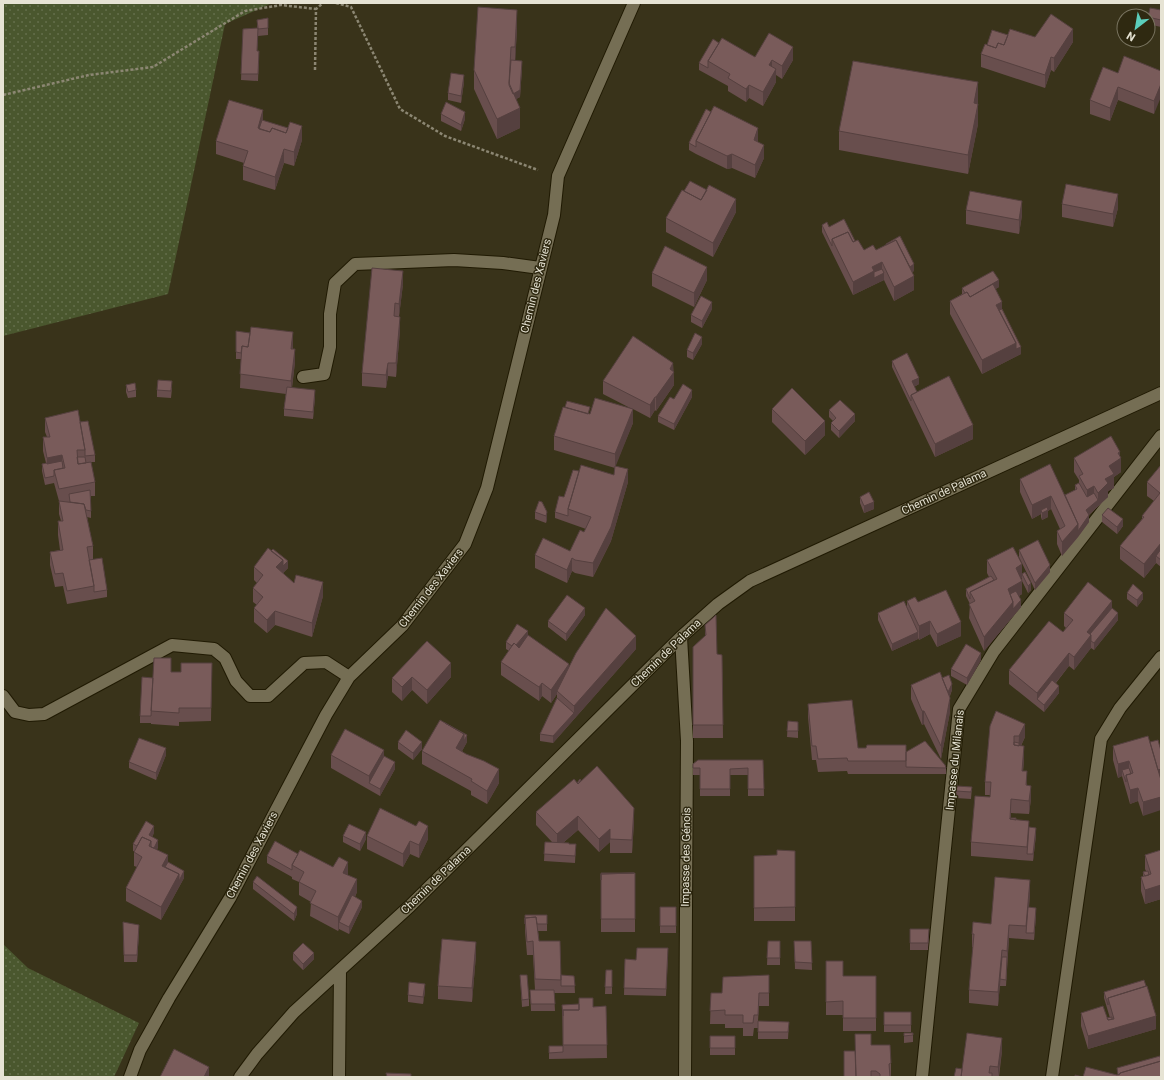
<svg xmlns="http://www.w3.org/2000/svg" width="1164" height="1080" viewBox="0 0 1164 1080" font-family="Roboto,sans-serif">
  <defs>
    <pattern id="grass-dots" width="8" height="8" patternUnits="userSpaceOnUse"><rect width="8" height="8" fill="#4a572e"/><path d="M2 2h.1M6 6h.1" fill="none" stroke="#646f4b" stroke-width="1.8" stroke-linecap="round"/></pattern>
  </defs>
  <rect width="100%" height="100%" fill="#39331a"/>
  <path fill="url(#grass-dots)" d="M3,3H272L225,24L168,294L3,336Z
    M3,944L28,968L139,1023L114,1077H3Z"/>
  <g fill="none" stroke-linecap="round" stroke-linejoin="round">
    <defs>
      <path id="minor" d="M303,377L324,374L330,347V314L335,283L355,264L454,260L503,263L540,268
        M681,637L687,741L685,1077
        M3,696L15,712L29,715L44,714L172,645L214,649L225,658L236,681L250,696H268L304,663L326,662L349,677
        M130,1077L140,1050L169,998L230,898L326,715L349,677L402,626L465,544L487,488L554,215L558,176L634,3
        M240,1077L257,1054L294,1012L410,906L681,637L718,604L750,581L1161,393
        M339,1077L340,971
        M922,1077L959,709L994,651L1161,436
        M1052,1077L1101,739L1120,708L1161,657"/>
    </defs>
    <use href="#minor" stroke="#201a03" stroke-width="14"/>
    <path stroke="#8c8773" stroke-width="2.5" stroke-dasharray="3 2" stroke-linecap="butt" d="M336,3L351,7L400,109L445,136L538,170
      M315,70L316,9L323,3
      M3,95L89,75L153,67L245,11L281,5L316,9"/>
    <use href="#minor" stroke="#756e54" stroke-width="12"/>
  </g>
  <path fill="#684e4d" d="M1161,10V27L1148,24V16Z
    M268,18V35L258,36V34L257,51L259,57L258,81L241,80L243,29L257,28V20Z
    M517,29L515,60L522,67L520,97L516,99L520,128L497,139L474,89V70Z
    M1008,35L1035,37L1073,42L1054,72L1051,70L1045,88L981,67V54L987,45Z
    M719,43L755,57L793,60L782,79L776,75V82L763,106L749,98L746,102L728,91V86L699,70V63Z
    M1161,71L1154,114L1118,100L1110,121L1090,114V100L1118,73Z
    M464,82L461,103L448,100V93Z
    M978,101V124L968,174L839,150V131Z
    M706,109L758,141V142L764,158L755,178L732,168L727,169L696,154L689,150V143Z
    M441,114L465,119L461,131L441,121Z
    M263,121L302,140L294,166L284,163L275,190L243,180V166L244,163L216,154V141Z
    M707,190L736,212L713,257L666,232V218L684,191Z
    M1062,204L1118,208L1113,227L1062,217Z
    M966,210L1022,215L1019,234L966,224Z
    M822,225L829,227L855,241L864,250H876L886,245V244L914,271L912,272L914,290L894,301L884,280L853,295L822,232Z
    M652,273L707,280L694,307L652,286Z
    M403,284L399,316L400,330L396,377L388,376L386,388L362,386V373Z
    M999,287L995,289L1002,309L1021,354L982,374L950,314V301L962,294V288Z
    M712,309L702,328L691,322V315Z
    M236,331L293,346V349L295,362L292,388L315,397L313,419L284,416V409L286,394L240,388L241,359H236Z
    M702,344L693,360L687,357V350Z
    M892,361L919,384L914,387L917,392L973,439L935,457L892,367Z
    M673,363L674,385L656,411L655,410L650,418L633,409V423L615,466L628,482L611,541L593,577L575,573L572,571L567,583L535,568V555L570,551L584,532L586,529L555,518V512L564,497L579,471L614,475L615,468L554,450V436L589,414L632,409L603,394V381Z
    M126,385L136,390V397L128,398L126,392Z
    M172,388L171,398L157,397V390Z
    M692,397L674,430L658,422V416L674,399Z
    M772,409L825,435L805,455L772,422Z
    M829,410L855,421L839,438L831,430V423L833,421L829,417Z
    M45,418L80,422L95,455V462H91L95,482V496H91V518L87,517L93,546V560H89L107,590V597L67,604L63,586L55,587L50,565V552L60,550L58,535V521H61L59,514V501L54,483L45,485L42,471V464L46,463L43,451V437H47L45,432Z
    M1120,456L1121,472L1114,477V488L1108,491V497L1089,515V522L1078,537L1062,556L1057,544V531L1060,529L1051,509L1048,511V517L1042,520L1041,517V514L1032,519L1020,492V479L1065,495L1075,490V485L1079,483V480L1074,472V458Z
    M1161,465V567L1156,563L1144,578L1120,559V546L1142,519V516L1154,501L1147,496V482Z
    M860,497L874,509L864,513L860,503Z
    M542,502L547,519L546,523L535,519V512Z
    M1102,515L1123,526L1117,534L1102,522Z
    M1019,550L1050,572L1035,590L1019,557Z
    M987,560L1022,578H1021L1022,580V574L1031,590L1028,593L1022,581V594L1019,596L1021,607L984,651L969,618L970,604L966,596V589L989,577L987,573Z
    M254,567L288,568L283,573L294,583L323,596L312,637L275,625L267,633L254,622V608L257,605L253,602V588L257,583L254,580Z
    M1127,593L1143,599L1137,607L1127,599Z
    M907,601L918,602L961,636L937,647L930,634L919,640L918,638V639L892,651L878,620V613L907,608Z
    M1112,608L1118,620L1094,650L1091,648L1074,670L1069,666L1056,683L1059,693L1044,712L1009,684V670L1063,632L1066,628L1064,626V613Z
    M585,615L566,641L548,627V621Z
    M705,625L717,654L722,655L723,738H693V647L705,636Z
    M528,636L569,667L636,649L553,743L540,741V734L557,698V694L551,703L542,696L539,701L501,675V662L509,651L506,649V642Z
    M427,641L451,677L427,704L412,690L402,701L392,692V678Z
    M981,660L967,685L951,676V669Z
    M212,663L211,721L179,722V726L151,724V722V723H140V716L153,678L171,672H181Z
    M942,678L952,690L950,696V712L941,759L924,724L922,725L911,699V685Z
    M808,704L858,748L946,768V774H848L847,771L818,772L816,760H812L808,717Z
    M788,721L798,722V738L787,737Z
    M990,726L1025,737L1021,746L1024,760L1023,771L1031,799L1029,814L1011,813V818L1016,820L1029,827L1036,835L1033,861L971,856V842L990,797V795H985V782Z
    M398,742L422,749L413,760L398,749Z
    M467,742L462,751L499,783L487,804L471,795V791L422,764V751Z
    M1113,746L1160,776L1143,816L1138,801L1130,804L1122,776L1118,778L1113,760Z
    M166,755L156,780L129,768V762Z
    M331,755L384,756L395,769L380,796L331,768Z
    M763,760L764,796H748V775H730V796H700V775H693V764Z
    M577,783L634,821L632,853H610V842L599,852L578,830L563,843L569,844H576L575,863L544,861L545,842H552L536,825V812Z
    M972,787L971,799L956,798V791Z
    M154,833L152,837L158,847L157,850L168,862L184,878L161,920L126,901V888L137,867L134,866V851H133V844Z
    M343,836L366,839L360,851L343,842Z
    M367,836L428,839L419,858L410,854L403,867L367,849Z
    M1161,850V899L1145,904L1141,891V877H1143V872L1146,871L1145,869V855Z
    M795,851V921H754V856L777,855Z
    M298,854L348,875L357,892L355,897L362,907L349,934L339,929L338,931L310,916L311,902L299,895V882L292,879V877L267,863V856Z
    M601,873H635V932H601Z
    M253,882L297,914L294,921L253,889Z
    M1030,893L1029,907L1036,915L1034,940L1009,938L1006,986H1000V984L998,1006L969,1003V990L973,947H972V934L991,924Z
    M660,907H676V933H660Z
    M525,915H547V931H538L539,941L561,975L574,976L575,993H554L555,1011H531L530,990H535L533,955H527L525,931Z
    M123,922L139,932L137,962H124Z
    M910,929L929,936L928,950H910Z
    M768,941H780V965H767Z
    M794,941H811L812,970L795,969Z
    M293,953L314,959L303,970L293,960Z
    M476,955L472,1002L438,999V986Z
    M668,955L666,996L624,995L625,959L636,960Z
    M826,961L843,976H876V1031H843V1015H826Z
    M606,970H612V994H605Z
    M520,975L529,999V1006L522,1007Z
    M769,975V1006H759L758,1021L789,1022L788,1039H758V1028H754L753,1036H743V1028H725V1024H710L711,993H722Z
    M425,991L423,1004L408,1002V995Z
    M1104,992L1156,1029L1088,1049L1081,1026V1013L1107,1018H1110L1104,998Z
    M562,1005L593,1007L606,1006L607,1058L549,1059V1046H563Z
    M884,1012H911V1032H884Z
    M904,1033H913V1042L904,1043Z
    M855,1034L871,1045L891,1063V1077H844L856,1074Z
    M710,1036H735V1055H710Z
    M1002,1051L999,1077H954L962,1069Z"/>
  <path fill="#55403f" d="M517,10V29L515,67V47Z
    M1073,29V42L1054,72V58Z
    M511,47V67L522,61V67L520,97L509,103V83Z
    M793,47V60L782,79V66Z
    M1051,57V70L1045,88V75Z
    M772,60V73L769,65Z
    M776,69V82L763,106V92Z
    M464,75V82L461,103V96Z
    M978,82V124L968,174V155L974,103Z
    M1161,84V97L1154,114V101Z
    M749,85V98L746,102V89Z
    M1118,87V100L1110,121V108Z
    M520,108V128L497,139V119Z
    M263,110V124L258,135V128Z
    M465,112V119L461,131V125Z
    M302,126V140L294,166V152Z
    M758,128V141L754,154V140Z
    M764,145V158L755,178V165Z
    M284,149V163L275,190V177Z
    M732,154V168L727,169V156Z
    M1118,194V208L1113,227V214Z
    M736,199V212L713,257V243Z
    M1022,201V215L1019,234V220Z
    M882,262V274L884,273V280L853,295V282L872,267Z
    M914,264V271L907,275V268Z
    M707,267V280L694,307V293Z
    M403,271V284L399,317V304Z
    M914,276V290L894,301V287Z
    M999,280V287L993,291L990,285Z
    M712,302V309L702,328V321Z
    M1002,302V316L996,305Z
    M400,317V330L396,377V363Z
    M293,332V346L291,362V349Z
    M702,337V344L693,360V353Z
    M1016,343L1021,347V354L982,374V360Z
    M295,349V362L291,394V381Z
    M388,363V376L386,388V375Z
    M673,363L674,385L656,411V397Z
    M919,378V384L912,388V381Z
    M315,390V397L313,419V412Z
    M692,390V397L674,430V424Z
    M655,397V410L650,418V405Z
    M633,409V423L615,468V454Z
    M855,414V421L839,438V431Z
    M825,421V435L805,455V441Z
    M973,425V439L935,457V444Z
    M1120,452V459L1121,458V472L1114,477V488L1108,491V497L1086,517V510L1098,500V493L1109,466L1118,453Z
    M62,455V468L47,471V458Z
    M628,469V482L611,541L593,577V563Z
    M1094,486V500L1087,503V490Z
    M1051,496V509L1048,511V517L1042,520V513L1041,510V514L1032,519V505Z
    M874,502V509L864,513V506Z
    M547,512V519L546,523V516Z
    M1089,515V522L1078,537L1062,556V542L1078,524Z
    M1123,519V526L1117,534V527Z
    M1161,543V556H1156V563L1144,578V564Z
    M572,558V571L567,583V570Z
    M283,560L288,561V568L283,573L276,567Z
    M1022,564V578L1016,581V568Z
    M1050,565V572L1035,590V583Z
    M1022,581V594L1010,601L1008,589Z
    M323,582V596L312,637V623Z
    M1031,583V590L1028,593V586Z
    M1143,593V599L1137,607V600Z
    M1021,600V607L984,651V637L1013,602Z
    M1112,601V615L1091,640V648L1074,670V657L1087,632Z
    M585,608V615L566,641V634Z
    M275,611V625L267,633V620Z
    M1118,613V620L1094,650V643Z
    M930,621V634L919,640V626Z
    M961,622V636L937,647V634Z
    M528,631V637L515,654V647Z
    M918,632V639L892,651V644Z
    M636,636V649L553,743V736L574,713V706Z
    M981,653V660L967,685V678Z
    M1069,653V666L1040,702L1037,699V706V693Z
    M451,663V677L427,704V690Z
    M569,664V677L557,691V694L551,703V690Z
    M412,677V690L402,701V687Z
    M542,683V696L539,701V687Z
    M952,684V690L947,702V695Z
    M1059,686V693L1044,712V705Z
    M950,698V712L941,759V746Z
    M922,711H924V724L922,725Z
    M1025,724V737L1019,749L1018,759L1019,736Z
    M464,734L467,735V742L456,762V748Z
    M422,742V749L413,760V753Z
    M1024,746V760L1022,784V771Z
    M166,748V755L156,780V773Z
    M384,750V763L369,783V776Z
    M1129,761V774L1122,770V776L1118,778V764Z
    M395,762V769L380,796V789Z
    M499,769V783L487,804V791Z
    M1161,769V775L1156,777V770Z
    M1031,786V799L1029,814V801Z
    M1138,788V801L1130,804V790Z
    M1161,797V810L1143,816V802Z
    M1011,799V813L1010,826V819Z
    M634,808V821L632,853V840Z
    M578,816V830L557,848V834Z
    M154,826V833L149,842V835Z
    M428,826V839L419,858V845Z
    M1036,828V835L1033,861V854Z
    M610,829V842L599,852V839Z
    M366,832V839L360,851V844Z
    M158,840V847L153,856V850Z
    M410,841V854L403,867V854Z
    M168,855V869L162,866Z
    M348,862V876L343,873Z
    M184,871V878L161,920V907L179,874Z
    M357,879V892L342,923L339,922V929L338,931V917Z
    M1030,880V893L1027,933H1026V926Z
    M1161,885V899L1145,904V890Z
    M362,901V907L349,934V927Z
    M297,907V914L294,921V914Z
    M1036,908V915L1034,940V933Z
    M139,925V932L137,962V955Z
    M1009,925V938L1007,964V951Z
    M476,942V955L472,1002V988Z
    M1002,950V963L998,1006V992Z
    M314,953V959L303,970V964Z
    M425,984V991L423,1004V997Z
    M1156,1016V1029L1088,1049V1036Z
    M1002,1038V1051L998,1077V1067Z
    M209,1067V1077H204Z"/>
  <path fill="#795b5a" stroke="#55403f" d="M478,7L517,10L515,47H511L509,83L520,108L497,119L474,70Z
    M1150,8L1161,10V20L1148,17Z
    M1051,14L1073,29L1054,58L1051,57L1045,75L981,54L985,44L996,48L998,43L1004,45L1010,29L1035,37Z
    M268,18V28L258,29V28L257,51H259L258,74H241L243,29L258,28L257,20Z
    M992,30L1008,35L1004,45L998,43L996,48L987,45Z
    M769,33L793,47L782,66L772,60L769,65L776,69L763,92L749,85L746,89L728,78L730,74L708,61L722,38L755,57Z
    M713,39L719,43L708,61V68L699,63Z
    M1124,56L1161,71V84L1154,101L1118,87L1110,108L1090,100L1103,67L1118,73Z
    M511,60L522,61L520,90L513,94L509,85Z
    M853,61L978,82L974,103L978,104L968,155L839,131Z
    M451,73L464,75L461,96L448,93Z
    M229,100L263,110L258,128L270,132L272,128L286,133L290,122L302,126L294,152L284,149L275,177L243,166L248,151L216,141Z
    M446,102L465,112L461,125L441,114Z
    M714,106L758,128L754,140L764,145L755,165L732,154L727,156L696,141Z
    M706,109L711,112L696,141V147L689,143Z
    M262,120L288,128L286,133L272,128L270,132L259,129Z
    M690,181L707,190L701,200L684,191Z
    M1066,184L1118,194L1113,214L1062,204Z
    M709,185L736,199L713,243L666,218L682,190L701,200Z
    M970,191L1022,201L1019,220L966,210Z
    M844,219L855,241L853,242L848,232L832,239V246L822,225L827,222L829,227Z
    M848,232L853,242L858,240L864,250L873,245L876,250L896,240L914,276L894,287L882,262L872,267L874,271L853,282L832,239Z
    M900,236L914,264L910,267L896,240L886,245V244Z
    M665,246L707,267L694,293L652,273Z
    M372,268L403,271L399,304L395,303L394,316L400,317L396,363H388L386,375L362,373Z
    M882,269L884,273L874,278V272Z
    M993,271L999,280L970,297L967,292L965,293L962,288Z
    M993,284L1002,302L996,305L1016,343L982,360L950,301L967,292L970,297Z
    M701,296L712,302L702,321L691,315Z
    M1002,309L1021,347L1016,349V343L999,310Z
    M251,327L293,332L291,349H295L291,381L240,374L242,346L248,347Z
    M236,331L250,333L248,347L242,346L241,353L236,352Z
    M695,333L702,337L693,353L687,350Z
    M633,336L673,363L670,369L674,372L656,397H655L650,405L603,381Z
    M907,353L919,378L912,381L917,392L911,395V401L892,361Z
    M949,376L973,425L935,444L911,395Z
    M158,380L172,381L171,391L157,390Z
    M135,383L136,390L128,392L126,385Z
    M683,384L692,390L674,424L658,416L670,397L674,399Z
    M287,387L315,390L313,412L284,409Z
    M792,388L825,421L805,441L772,409Z
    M595,398L633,409L615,454L554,436L563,407L590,414Z
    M840,400L855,414L839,431L831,423L836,418L829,410Z
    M567,401L590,407L588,414L565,407Z
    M78,410L85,450H77L78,464L91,462L95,482L59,489L54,470L65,468L62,455L47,458L43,437H50L45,418Z
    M88,421L95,455L85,456V450L80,422Z
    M1111,436L1120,452L1118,453L1121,458L1109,466L1114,474L1105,479L1108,483L1098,493L1094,486L1087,490L1079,476L1083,474L1074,458Z
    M77,457H85L86,463L78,464Z
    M62,461L63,468L54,470V476L45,478L42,464L47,463V464Z
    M1050,464L1078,524L1062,542L1057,531L1065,526L1051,496L1032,505L1020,479Z
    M581,465L614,475L615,466L628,469L611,527L593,563L575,560L572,558L567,570L535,555L543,538L570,551L580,530L584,532L591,517L568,509Z
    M1161,465V543L1144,564L1120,546L1144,517L1142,516L1160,493L1147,482Z
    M573,470L579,471L568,509V516L555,512L559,496L564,497Z
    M1079,483L1087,497L1094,493L1098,500L1086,510L1089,515L1078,531V524L1065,495L1077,489L1075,485Z
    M90,490L91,511L86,510L84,504L70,502L69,494Z
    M869,492L874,502L864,506L860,497Z
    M59,501L84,504L93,546L87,547L94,586L67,591L63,573L55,574L50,552L63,550L58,521H63Z
    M539,501L542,502L547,512L546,516L535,512Z
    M1047,507L1048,510L1042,513L1041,510Z
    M1108,508L1123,519L1117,527L1102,515Z
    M1038,540L1050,565L1035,583L1019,550Z
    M1013,547L1022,564L1016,568L1022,581L1008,589L1013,602L984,637L969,604L975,601L970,592L997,579L987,560Z
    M268,548L283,560L276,567L294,583L296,575L323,582L312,623L275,611L267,620L254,608L263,597L253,588L263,575L254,567Z
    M273,549L288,561L283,566V560L271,551Z
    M1161,549V560L1156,556Z
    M102,558L107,590L94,592V586L89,560Z
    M1025,572L1031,583L1028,586L1022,574Z
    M991,576L994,580L970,592V599L966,589Z
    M1088,582L1112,601L1087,632L1091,635L1074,657L1069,653L1037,693L1009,670L1049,621L1063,632L1073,620L1064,613Z
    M1133,584L1143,593L1137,600L1127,593Z
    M946,590L961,622L937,634L930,621L919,626L907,601L915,597L918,602Z
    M1016,591L1021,600L1013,609V602L1010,594Z
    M567,595L585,608L566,634L548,621Z
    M904,601L918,632L892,644L878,613Z
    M606,608L636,636L574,706L557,691L576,653Z
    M1112,608L1118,613L1094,643L1091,641V635L1090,634Z
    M716,615L717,654L722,655L723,725H693V647L706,635L705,625Z
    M517,624L528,631L516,645L514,643L512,646L506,642Z
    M528,635L569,664L551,690L542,683L539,687L501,662L514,643L519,648Z
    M427,641L451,663L427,690L412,677L402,687L392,678Z
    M966,644L981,653L967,678L951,669Z
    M154,658H171V672H181V663H212L211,708H179V713L151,711Z
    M940,672L950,698L941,746L924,711H922L911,685Z
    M949,675L952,684L948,692L942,678Z
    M142,677L153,678L151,716H140Z
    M1052,680L1059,686L1044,705L1037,699Z
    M557,698L574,713L553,736L540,734Z
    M852,700L858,748H866L867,745H906V761H848L847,758L818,759L816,746H812L808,704Z
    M996,711L1025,724L1019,736H1014V745L1024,746L1022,771H1027L1026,785L1031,786L1029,801L1011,799L1010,819L1029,821L1027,847L971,842L975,796L990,797L991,782H985L990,726Z
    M440,720L464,734L456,748L466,754L484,761L499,769L487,791L471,781L472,779L422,751Z
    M788,721L798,722V731H787Z
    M445,723L467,735L464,741V734Z
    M345,729L384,750L369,776L331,755Z
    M406,730L422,742L413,753L398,742Z
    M1148,736L1161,780V797L1143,802L1138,788L1130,790L1126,775L1133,773L1129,761L1118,764L1113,746Z
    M139,738L166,748L156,773L129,762Z
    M1158,740L1161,751V769L1158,770L1150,742Z
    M925,741L945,765L946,768L906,767V752Z
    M1014,742L1019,743V746L1014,745Z
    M384,756L395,762L380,789L369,783Z
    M698,760H763L764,789H748V768L730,769V789H700V768H693V764Z
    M597,766L634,808L632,840L610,839V829L599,839L578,816L557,834L536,812L574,779L578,784Z
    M1129,768L1131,774L1126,775V782L1122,770Z
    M580,779L581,780L578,784L577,783Z
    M957,786L972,787L971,792L956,791Z
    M380,808L416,826L419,821L428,826L419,845L410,841L403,854L367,836Z
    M1010,818H1016V820L1010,819Z
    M146,821L154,826L149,835L158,840L154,848L151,847V841L142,837L137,846L133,844Z
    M349,824L366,832L360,844L343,836Z
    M1029,827L1036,828L1033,854H1027Z
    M142,837L151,841L149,846L168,855L162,866L179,874L161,907L126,888L142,857L134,852Z
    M275,841L298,854L292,865V870L267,856Z
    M545,842L569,843V844H576L575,856L544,854Z
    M300,850L333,867L339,857L348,862L343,873L357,879L338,917L310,903L316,891L299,882L304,872L292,865Z
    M777,850L795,851V907L754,908V856L777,855Z
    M1161,850V885L1145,890L1141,877L1151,874L1145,855Z
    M168,862L184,871L179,881V874L165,867Z
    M1148,871L1149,875L1145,876L1143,872Z
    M601,873H634L601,874V880Z
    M635,873V919H601V874Z
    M257,876L297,907L294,914L253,882Z
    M995,877L1030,880L1026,926L1009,925L1007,951L1002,950L998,992L969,990L974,934H972L973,922L991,924Z
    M352,895L362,901L349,927L339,922Z
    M660,907H676V926H660Z
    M1028,907L1036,908L1034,933H1026Z
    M525,915H547V924H537L536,917L525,918V924Z
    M536,917L539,941H560L561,980L535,979L533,941L527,942L525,918Z
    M123,922L139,925L137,955H124Z
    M910,929H929L928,943H910Z
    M442,939L476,942L472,988L438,986Z
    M768,941H780V958H767Z
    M794,941H811L812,963L795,962Z
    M303,943L314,953L303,964L293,953Z
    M637,948H668L666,989L624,988L625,959L636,960Z
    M1002,957H1007L1006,980L1000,979Z
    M826,961H843V976H876V1018H843V1001L826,1002Z
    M606,970H612V987H605Z
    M520,975H527L529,999L522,1000Z
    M561,975L574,976L575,986H561Z
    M769,975V993H759L758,1015H754L753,1023H743V1015H725V1010L710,1011L711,993H722L723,977Z
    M1144,980L1146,986L1108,998V1005L1104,992Z
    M409,982L425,984L423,997L408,995Z
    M1147,986L1156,1016L1088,1036L1081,1013L1103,1006L1108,1020L1114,1019L1108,998Z
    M530,990H554L555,1004H531Z
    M579,998H593V1007L606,1006L607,1045H563V1010H579Z
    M579,1004V1010H563V1016L562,1005Z
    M884,1012H911V1025H884Z
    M1112,1017V1019L1108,1020L1107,1018Z
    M758,1021L789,1022L788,1032H758Z
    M904,1033H913V1035L904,1036Z
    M967,1033L1002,1038L998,1067L990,1066L989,1073H992V1077H961Z
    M855,1034H871V1045H890L891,1063L889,1064L890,1077H880V1074L876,1071H871V1077H856Z
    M710,1036H735V1048H710Z
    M549,1046H563V1052L549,1053Z
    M174,1049L209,1067L204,1077H160Z
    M844,1051H855L856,1077H844Z
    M1160,1056L1161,1061L1120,1073V1074L1118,1075L1117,1068Z
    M1161,1061V1077H1083L1086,1067L1117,1075L1120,1074V1073Z
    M956,1068L962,1069L961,1077H954Z
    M386,1073L411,1074V1077H387Z
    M1075,1075L1083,1077H1075Z"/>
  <g text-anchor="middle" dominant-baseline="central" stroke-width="3" stroke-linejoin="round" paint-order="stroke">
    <g font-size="11" fill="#e6e3d4" stroke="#2f2911">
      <text transform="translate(536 286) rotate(-76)">Chemin des Xaviers</text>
      <text transform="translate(944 492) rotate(-25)">Chemin de Palama</text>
      <text transform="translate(431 588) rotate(-52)">Chemin des Xaviers</text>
      <text transform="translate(666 653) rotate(-44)">Chemin de Palama</text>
      <text transform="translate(955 760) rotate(-84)">Impasse du Milanais</text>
      <text transform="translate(252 855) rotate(-62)">Chemin des Xaviers</text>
      <text transform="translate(686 857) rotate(-89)">Impasse des Génois</text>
      <text transform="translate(436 880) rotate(-44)">Chemin de Palama</text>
    </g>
  </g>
  <rect width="1164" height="1080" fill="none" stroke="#e6e3d4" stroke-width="8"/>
  <g transform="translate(1136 28) rotate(211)"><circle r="19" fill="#2f2911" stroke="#78735f"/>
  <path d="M0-3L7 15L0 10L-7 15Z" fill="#5bcebc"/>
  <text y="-6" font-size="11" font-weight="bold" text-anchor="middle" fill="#e6e3d4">N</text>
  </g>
</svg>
